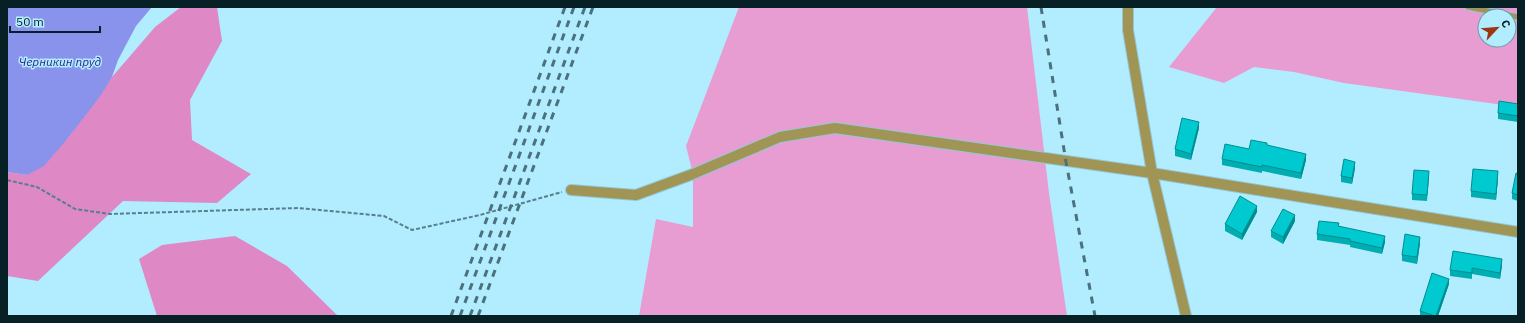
<svg xmlns="http://www.w3.org/2000/svg" width="1525" height="323" viewBox="0 0 1525 323" font-family="'IBM Plex Sans',sans-serif">
  <rect width="100%" height="100%" fill="#b1edff"/>
  <path fill="#e79dd1" fill-rule="evenodd" d="M739,7H1027L1049,193L1067,316H639L656,219L693,227V174L686,146Z
    M1217,7H1518V107L1344,83L1294,72L1254,67L1224,83L1169,67ZM1485,16H1509V40H1485Z"/>
  <path fill="#de88c5" d="M181,7H217L222,41L190,100L192,140L251,174L217,203L123,201L38,281L7,276V172L27,175L68,138L112,77L155,27Z
    M235,236L287,266L338,316H157L139,259L162,245Z"/>
  <path fill="#8a93eb" d="M7,7H152L136,26L118,60L112,77L101,95L68,138L44,166L27,175L7,172Z"/>
  <g fill="none" stroke-linecap="round" stroke-linejoin="round">
    <defs>
      <path id="service" d="M1468,7L1518,17"/>
      <path id="minor" d="M1128,7V30L1152,173L1186,316
        M571,190L636,195L693,174L780,137L835,128L1152,173L1518,232"/>
    </defs>
    <use href="#service" stroke="#92c8d8" stroke-width="7"/>
    <use href="#minor" stroke="#92c8d8" stroke-width="12"/>
    <path stroke="#567f8b" stroke-width="2" stroke-dasharray="4 2" stroke-linecap="butt" d="M7,180L37,187L75,209L110,214L298,208L384,216L412,230L480,215L562,192"/>
    <use href="#service" stroke="#a19555" stroke-width="5"/>
    <use href="#minor" stroke="#a19555" stroke-width="10"/>
    <path stroke="#4b717c" stroke-width="3" stroke-dasharray="7 7" stroke-linecap="butt" d="M1041,7L1066,162L1095,316
      M451,316L565,7
      M460,316L574,7
      M470,316L585,7
      M478,316L593,7"/>
  </g>
  <path fill="#00aeb2" d="M1518,104V122L1498,119V113Z
    M1199,128L1191,160L1175,156V149Z
    M1267,145L1306,160L1301,179L1262,171V173L1222,165V159L1249,149Z
    M1355,168L1352,184L1341,182V176Z
    M1518,174V201L1512,199V193Z
    M1429,178L1427,201L1412,200V194Z
    M1498,178L1496,200L1471,197V191Z
    M1257,212L1242,240L1225,231V224Z
    M1295,221L1283,244L1271,237V231Z
    M1339,226L1385,242L1382,254L1350,247V245L1317,240V234Z
    M1420,243L1417,264L1402,261V255Z
    M1502,265L1500,279L1472,274V279L1450,276V270Z
    M1449,284L1438,316H1420V311Z"/>
  <path fill="#008d91" d="M1199,122V128L1191,160V154Z
    M1306,154V160L1301,179V173Z
    M1355,162V168L1352,184V178Z
    M1498,171V178L1496,200V194Z
    M1257,206V212L1242,240V234Z
    M1295,215V221L1283,244V237Z
    M1385,236V242L1382,254V248Z
    M1420,237V243L1417,264V257Z
    M1502,259V265L1500,279V273Z
    M1449,279V284L1438,316H1436Z"/>
  <path fill="#00cacf" stroke="#008d91" d="M1499,101L1518,104V116L1498,113Z
    M1182,118L1199,122L1191,154L1175,149Z
    M1251,140L1267,143V145L1306,154L1301,173L1262,165V167L1222,159L1225,144L1249,149Z
    M1344,159L1355,162L1352,178L1341,176Z
    M1473,169L1498,171L1496,194L1471,191Z
    M1414,170L1429,171L1427,195L1412,194Z
    M1516,173L1518,174V195L1512,193Z
    M1240,196L1257,206L1242,234L1225,224Z
    M1283,209L1295,215L1283,237L1271,231Z
    M1319,221L1339,223L1338,226L1385,236L1382,248L1350,241V239L1317,234Z
    M1405,234L1420,237L1417,257L1402,255Z
    M1453,251L1502,259L1500,273L1472,268V273L1450,270Z
    M1432,273L1449,279L1436,316H1435L1420,311Z"/>
  <g text-anchor="middle" dominant-baseline="central" stroke-width="3" stroke-linejoin="round" paint-order="stroke">
    <g font-size="12" font-style="italic" fill="#2e2489" stroke="#b1edff">
      <text x="60" y="61">Черникин пруд</text>
    </g>
  </g>
  <rect width="1525" height="323" fill="none" stroke="#072026" stroke-width="16"/>
  <g transform="translate(1497 28) rotate(64)"><circle r="19" fill="#b1edff" stroke="#6d9ba8"/>
  <path d="M0-3L7 15L0 10L-7 15Z" fill="#9d3611"/>
  <text y="-6" font-size="11" font-weight="bold" text-anchor="middle" fill="#072026">С</text>
  </g>
  <path d="M10 26v6h90v-6" fill="none" stroke="#072026" stroke-width="2"/>
  <text x="16" y="26" font-size="12" fill="#072026" stroke="#b1edff" stroke-width="3" paint-order="stroke">50 m</text>
</svg>
